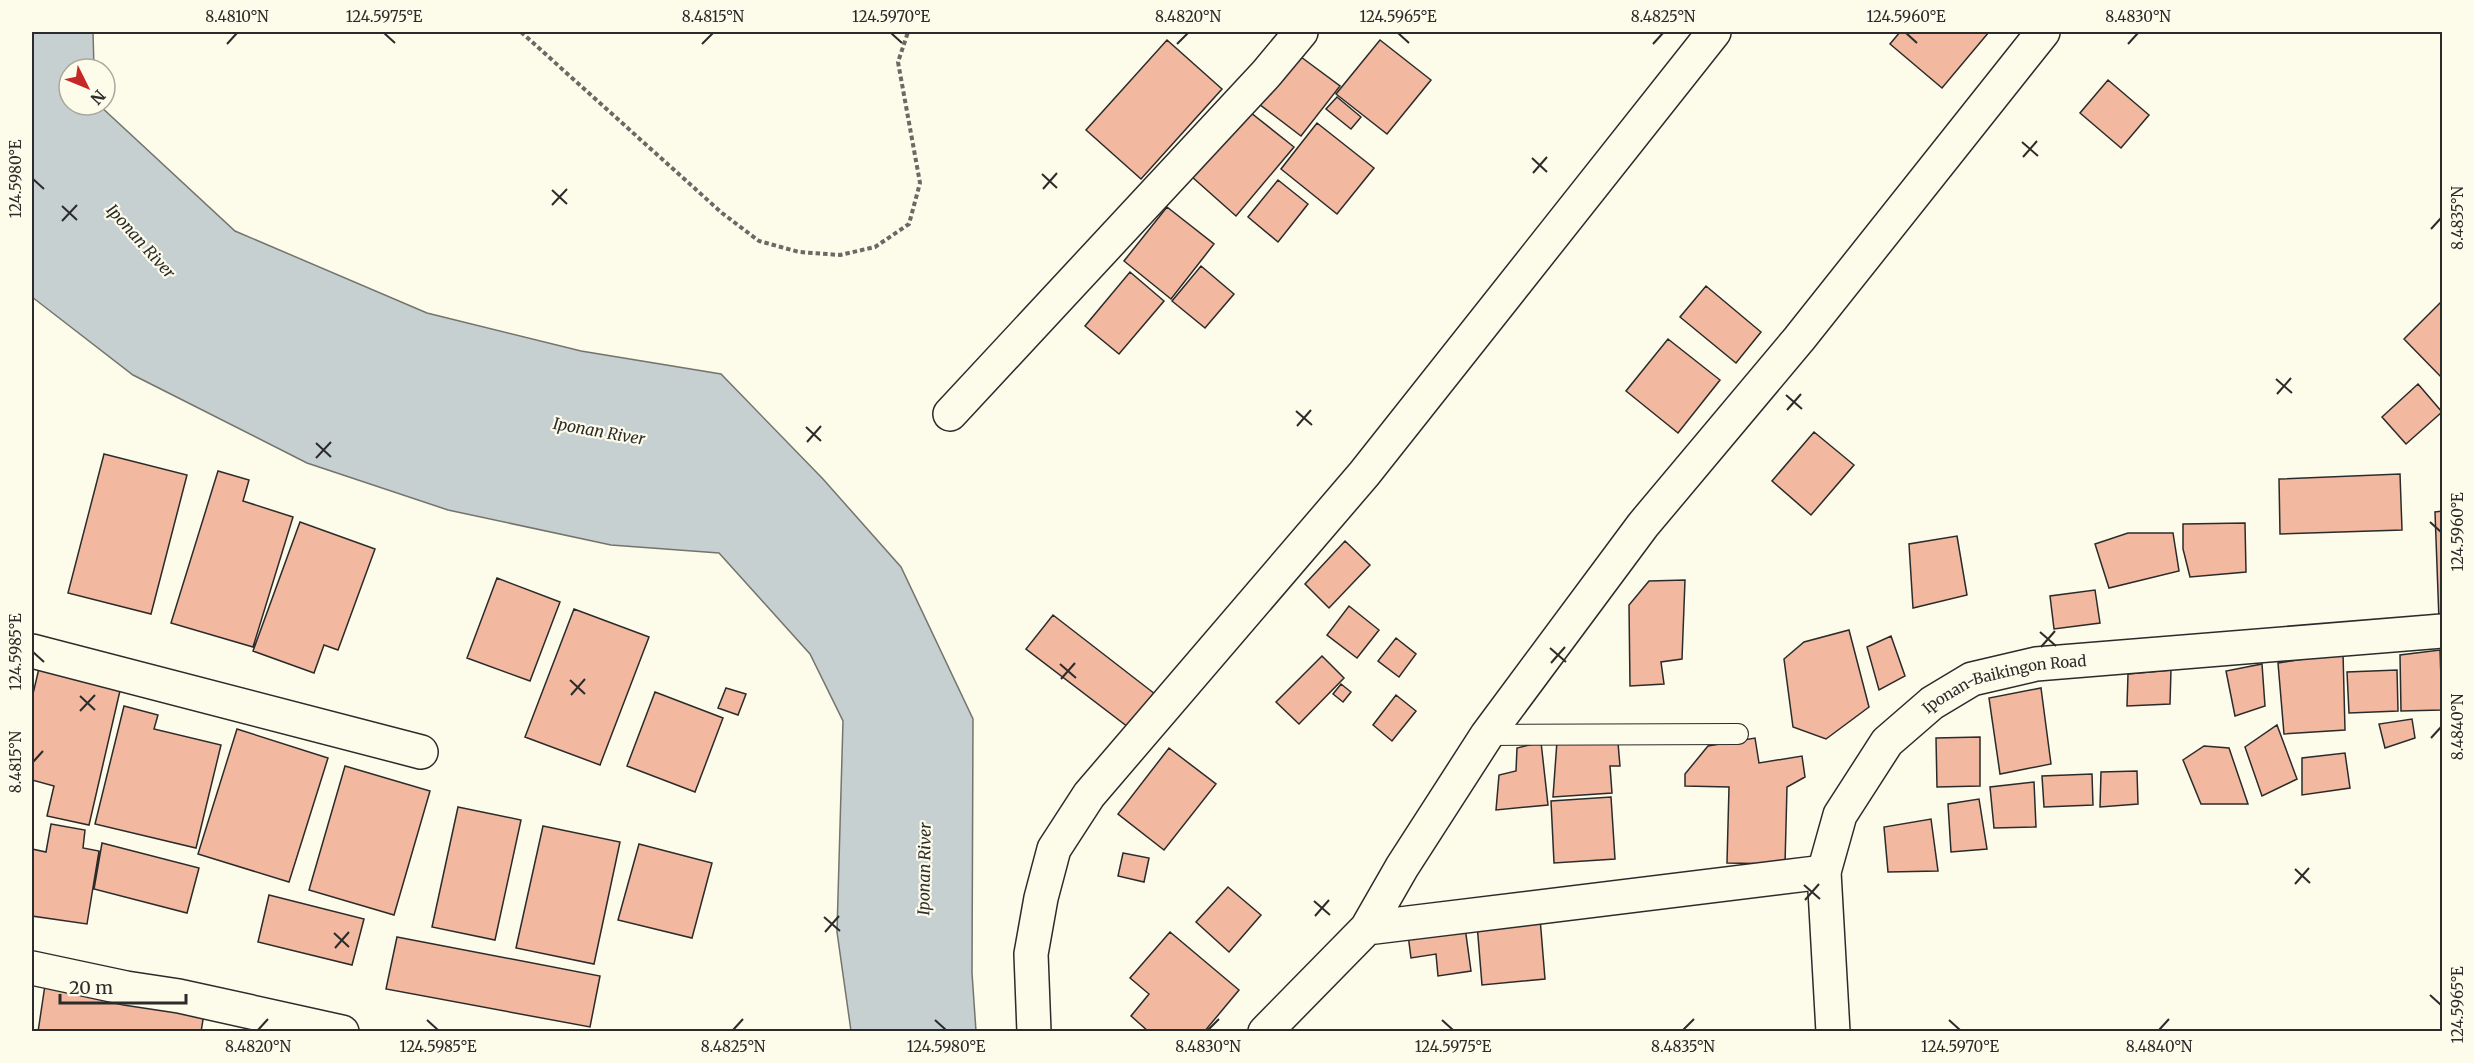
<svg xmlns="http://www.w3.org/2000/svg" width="2474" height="1063" viewBox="0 0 2474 1063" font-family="Merriweather,serif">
  <rect width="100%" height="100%" fill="#fdfbea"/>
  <path fill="#c7d0d0" stroke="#74746e" stroke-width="1.5" d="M32,32H93L94,69H69V105H99L235,231L427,313L581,351L721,374L823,479L901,567L973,719L972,973L976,1031H851L837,932L843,721L810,654L719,553L611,545L448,510L307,463L133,375L32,297Z"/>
  <path fill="#f2b8a0" stroke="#2b2b2b" stroke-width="1.5" d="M1900,32H1989L1942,88L1890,44Z
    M1167,40L1222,89L1141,179L1086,130Z
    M1380,40L1431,80L1387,134L1336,94Z
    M1297,54L1340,86L1301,136L1259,104Z
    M2108,80L2149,115L2121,148L2080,113Z
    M1337,97L1361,117L1351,129L1326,109Z
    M1241,105L1294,147L1236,216L1182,168Z
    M1317,123L1374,168L1337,214L1281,169Z
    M1278,180L1308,204L1278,242L1248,217Z
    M1167,207L1214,244L1171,299L1124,261Z
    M1201,266L1234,294L1205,328L1172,301Z
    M1130,272L1164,301L1119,354L1085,326Z
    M1706,286L1761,332L1736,363L1680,317Z
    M2442,301V378L2404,339Z
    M1668,339L1720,380L1678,433L1626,391Z
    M2418,384L2442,412L2406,444L2382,417Z
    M1814,432L1854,465L1811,515L1772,481Z
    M104,454L187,475L151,614L68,593Z
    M218,471L249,480L243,501L293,517L253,647L171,623Z
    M2400,474L2402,530L2280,534L2279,479Z
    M2442,511V620H2439L2435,512Z
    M300,522L375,549L338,650L324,645L314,673L253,651Z
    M2245,523L2246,572L2190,577L2183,549V524Z
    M2128,533H2173L2179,571L2109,588L2095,544Z
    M1957,536L1967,595L1913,608L1909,544Z
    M1345,541L1370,565L1329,608L1305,584Z
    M497,578L560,602L530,681L467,658Z
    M1685,580L1682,659L1661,662L1664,684L1630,686L1629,605L1649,581Z
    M2095,590L2100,623L2054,629L2050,596Z
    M1349,606L1379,630L1357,658L1327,635Z
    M574,609L649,637L600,765L525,737Z
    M1053,615L1155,694L1128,727L1026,649Z
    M1849,630L1869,707L1826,739L1793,727L1784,659L1804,642Z
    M1891,636L1905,676L1879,690L1867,647Z
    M1396,638L1416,654L1399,677L1378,661Z
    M2440,650L2442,710L2401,711L2400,655Z
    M2343,653L2345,730L2284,734L2278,663Z
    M1322,656L1344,678L1299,724L1276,702Z
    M40,664L122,682L89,825L47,816L54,786L32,780V698Z
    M2262,664L2265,706L2235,716L2226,671Z
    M2171,670L2170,704L2127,706L2128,674Z
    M2397,670L2398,711L2349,713L2347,672Z
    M1341,684L1351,692L1343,702L1333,694Z
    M726,688L746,694L738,715L718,708Z
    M2041,688L2051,764L2000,774L1989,698Z
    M655,692L723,718L695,792L627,766Z
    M1396,695L1416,711L1392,741L1373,725Z
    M124,706L158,715L154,729L221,745L196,848L95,824Z
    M2412,719L2415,738L2385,748L2379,724Z
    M2277,725L2297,779L2262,796L2245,747Z
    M237,729L328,758L289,882L198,854Z
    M1980,737V786L1937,787L1936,738Z
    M1755,738L1759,763L1802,756L1805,777L1787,787L1785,864L1727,863L1729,787L1685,786V774L1708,746Z
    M1557,741L1618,743L1620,766H1610L1612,793L1553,797Z
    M1541,742L1548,805L1496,810L1499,775L1516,771L1517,748Z
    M2204,746L2229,748L2248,804H2201L2183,760Z
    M1169,748L1216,784L1164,850L1118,814Z
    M2345,753L2350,788L2302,795V758Z
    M345,766L430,791L394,915L309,890Z
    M2137,771L2138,804L2100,807L2101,772Z
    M2092,774L2093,805L2044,807L2042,776Z
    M2034,782L2036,827L1994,828L1990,787Z
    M1611,797L1615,859L1554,863L1551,801Z
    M1979,799L1987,849L1951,852L1948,804Z
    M458,807L521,820L495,940L432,927Z
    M1931,819L1938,871L1888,872L1884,827Z
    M51,824L85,830L83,848L99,851L87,924L32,916V849L46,852Z
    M543,826L620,842L594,964L516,948Z
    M102,843L199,868L187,913L94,889Z
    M639,844L712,863L692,938L618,920Z
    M1123,853L1149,858L1144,882L1118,876Z
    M1228,887L1261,915L1229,952L1196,922Z
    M269,895L364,919L352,965L258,942Z
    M1540,918L1545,979L1482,985L1477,924Z
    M1464,920L1471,971L1438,976L1436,954L1411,958L1407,927Z
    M1170,932L1239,990L1204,1032H1149L1131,1016L1149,994L1130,978Z
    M397,937L600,976L590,1027L386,989Z
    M45,985L205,1007L201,1032H38Z"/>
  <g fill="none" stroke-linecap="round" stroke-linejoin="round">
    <defs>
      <path id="service" d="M1487,735L1738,734"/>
      <path id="minor" d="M950,414L1266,74L1301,32
        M32,651L421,752
        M1367,928L1824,872
        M32,968L126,988L179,996L342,1032
        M1034,1032L1031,954L1041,898L1054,849L1089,795L1364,474L1714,32
        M1265,1032L1367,928L1402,867L1487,735L1643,525L1799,339L2043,32"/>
      <g id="tertiary">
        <path id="s1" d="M1833,1032L1824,872L1840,815L1887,742L1932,703L1972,679L2036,664L2442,631"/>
      </g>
    </defs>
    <use href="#service" stroke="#2b2b2b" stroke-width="22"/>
    <use href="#minor" stroke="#2b2b2b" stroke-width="36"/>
    <use href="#tertiary" stroke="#2b2b2b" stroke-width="36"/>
    <path stroke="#6a6964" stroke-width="4" stroke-dasharray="4.5 3" stroke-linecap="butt" d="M521,32L722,213L759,241L799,252L840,255L875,247L909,224L920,183L898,62L908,32"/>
    <use href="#service" stroke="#fdfbea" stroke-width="20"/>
    <use href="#minor" stroke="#fdfbea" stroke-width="33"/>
    <use href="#tertiary" stroke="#fdfbea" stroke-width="33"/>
  </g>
  <path fill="none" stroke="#2b2b2b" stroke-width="2" d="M384,33L395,43M891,33L902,43M1398,33L1409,43M1906,33L1917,43M227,44L237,33M702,44L713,33M1177,44L1188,33M1653,44L1663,33M2128,44L2138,33M2022,142L2038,156M2023,157L2037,141M1532,158L1547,172M1533,173L1547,157M1042,174L1057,188M33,179L44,189M1043,189L1057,173M552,190L567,204M552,205L567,189M62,206L77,220M62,221L77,205M2431,229L2441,218M2276,379L2292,393M2277,394L2291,378M1786,395L1802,409M1787,410L1801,394M1296,411L1312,425M1297,426L1311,410M806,427L821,441M807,442L821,426M316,443L331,457M316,458L331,442M2430,522L2441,532M2040,632L2056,646M2041,647L2055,631M1550,648L1566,662M33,652L44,662M1551,663L1565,647M1060,664L1076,678M1061,679L1075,663M570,680L585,694M571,695L585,679M80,696L95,710M80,711L95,695M2431,738L2441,727M33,762L43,751M2295,869L2310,883M2295,884L2309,868M1804,885L1820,899M1805,900L1819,884M1314,901L1330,915M1315,916L1329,900M824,917L840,931M825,932L839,916M334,933L349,947M335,948L349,932M2430,995L2441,1005M427,1020L438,1030M935,1020L946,1030M1442,1020L1453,1030M1949,1020L1960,1030M258,1030L268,1019M733,1030L743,1019M1208,1030L1219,1019M1683,1030L1694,1019M2159,1030L2169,1019"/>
  <g text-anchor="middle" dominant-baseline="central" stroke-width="4.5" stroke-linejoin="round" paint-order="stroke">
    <g font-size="15" fill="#2b2b2b" stroke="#fdfbea">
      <text stroke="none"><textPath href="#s1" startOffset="442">Iponan-Baikingon Road</textPath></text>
    </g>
    <g font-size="16" font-style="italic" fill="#2b2b2b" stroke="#fdfbea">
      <text transform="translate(141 241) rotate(48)">Iponan River</text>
      <text transform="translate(599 431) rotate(10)">Iponan River</text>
      <text transform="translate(924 869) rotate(-89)">Iponan River</text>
    </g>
  </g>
  <rect width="2474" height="1063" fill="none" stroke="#fdfbea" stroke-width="66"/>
  <g transform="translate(87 87) rotate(133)"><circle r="28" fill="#fdfbea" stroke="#a9a89e" stroke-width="1.5"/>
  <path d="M0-4.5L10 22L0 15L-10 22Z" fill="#c62828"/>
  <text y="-9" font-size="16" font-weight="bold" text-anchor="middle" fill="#2b2b2b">N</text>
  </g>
  <path d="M60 994v9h126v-9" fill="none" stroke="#2b2b2b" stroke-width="3"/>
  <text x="69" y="994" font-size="18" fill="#2b2b2b" stroke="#fdfbea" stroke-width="4.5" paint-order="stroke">20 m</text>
  <rect x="33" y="33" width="2408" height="997" fill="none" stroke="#2b2b2b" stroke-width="2"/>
  <g font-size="15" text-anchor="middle" fill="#2b2b2b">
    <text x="237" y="22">8.4810°N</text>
    <text x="384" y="22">124.5975°E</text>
    <text x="713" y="22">8.4815°N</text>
    <text x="891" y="22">124.5970°E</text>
    <text x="1188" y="22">8.4820°N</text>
    <text x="1398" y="22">124.5965°E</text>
    <text x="1663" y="22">8.4825°N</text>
    <text x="1906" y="22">124.5960°E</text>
    <text x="2138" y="22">8.4830°N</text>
    <text transform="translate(16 179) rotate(-90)" y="5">124.5980°E</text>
    <text transform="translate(2458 218) rotate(-90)" y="5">8.4835°N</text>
    <text transform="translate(2458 532) rotate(-90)" y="5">124.5960°E</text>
    <text transform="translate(16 652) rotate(-90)" y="5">124.5985°E</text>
    <text transform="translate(2458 727) rotate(-90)" y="5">8.4840°N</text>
    <text transform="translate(16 762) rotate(-90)" y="5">8.4815°N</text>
    <text transform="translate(2458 1005) rotate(-90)" y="5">124.5965°E</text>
    <text x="258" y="1052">8.4820°N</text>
    <text x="438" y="1052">124.5985°E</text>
    <text x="733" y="1052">8.4825°N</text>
    <text x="946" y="1052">124.5980°E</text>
    <text x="1208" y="1052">8.4830°N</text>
    <text x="1453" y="1052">124.5975°E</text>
    <text x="1683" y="1052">8.4835°N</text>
    <text x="1960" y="1052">124.5970°E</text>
    <text x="2159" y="1052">8.4840°N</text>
  </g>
</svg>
